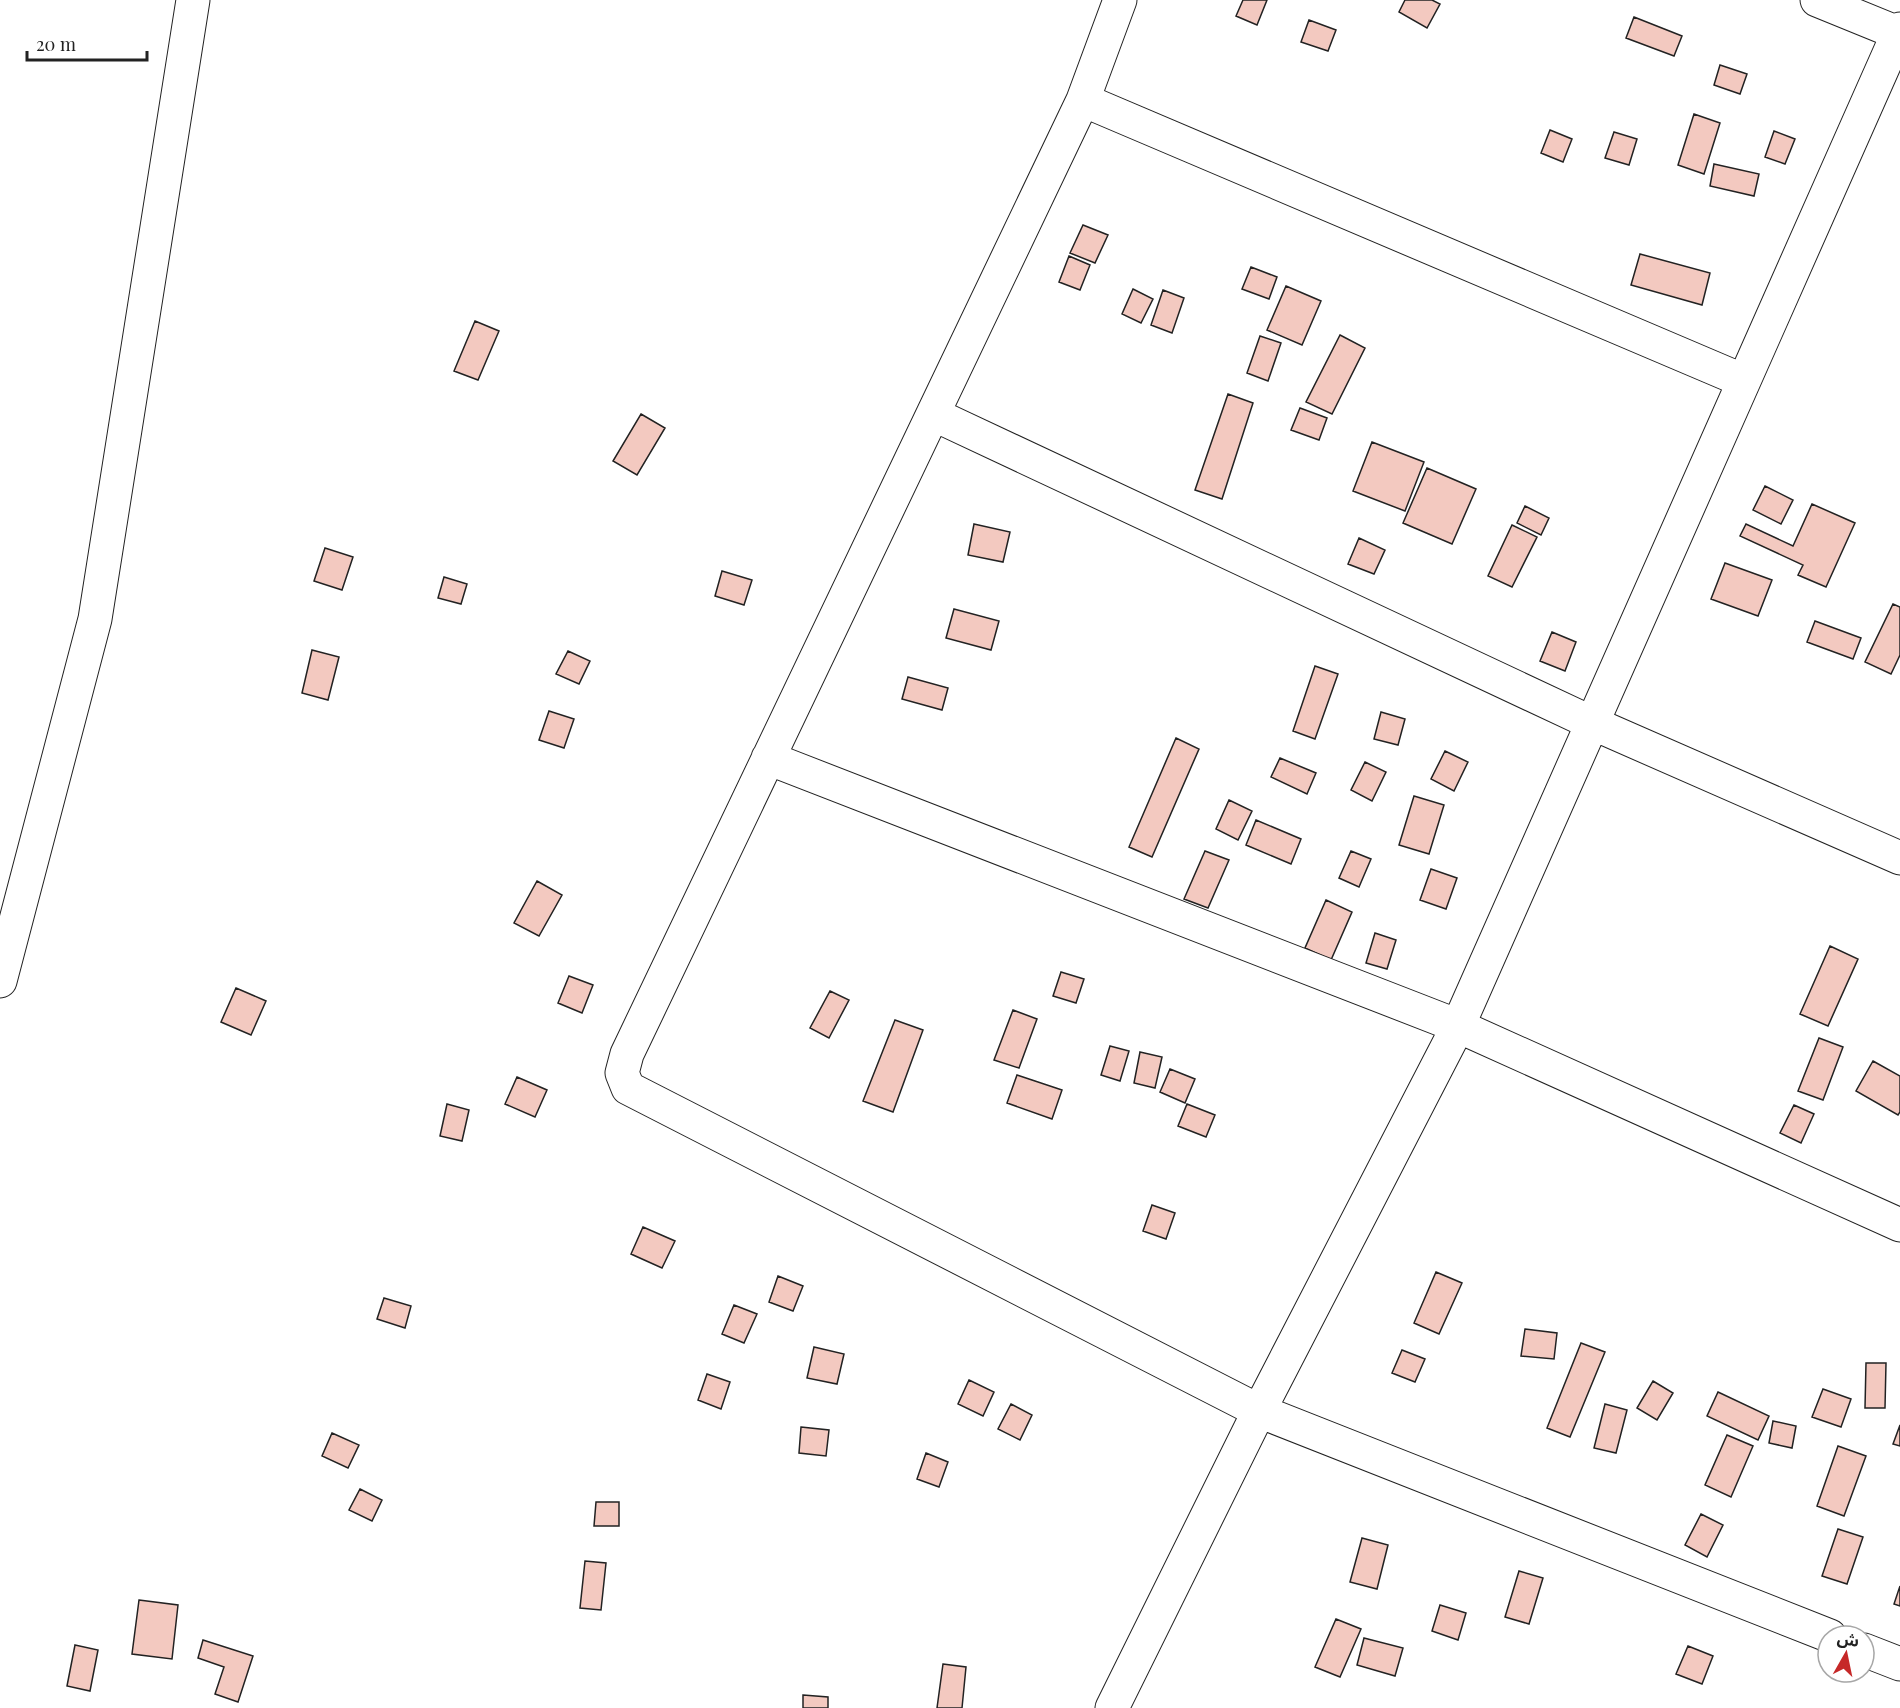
<svg xmlns="http://www.w3.org/2000/svg" width="1900" height="1708" viewBox="0 0 1900 1708" font-family="'Playfair Display','Noto Sans Arabic',serif">
  <rect width="100%" height="100%" fill="#fff"/>
  <path fill="#f3c9c0" stroke="#222" stroke-width="1.5" d="M1243,0H1267L1257,25L1236,16Z
    M1405,0H1432L1440,4L1427,28L1399,12Z
    M1634,17L1682,36L1674,56L1626,38Z
    M1309,20L1336,30L1328,51L1301,42Z
    M1720,65L1747,74L1740,94L1714,85Z
    M1694,114L1720,123L1704,174L1678,165Z
    M1550,130L1572,139L1563,162L1541,153Z
    M1774,131L1795,139L1785,164L1765,157Z
    M1614,132L1637,139L1629,165L1605,158Z
    M1714,164L1759,174L1754,196L1710,186Z
    M1083,225L1108,235L1095,263L1070,253Z
    M1640,254L1710,273L1702,305L1631,285Z
    M1069,256L1090,265L1080,290L1059,282Z
    M1251,267L1277,277L1269,299L1242,289Z
    M1286,286L1321,301L1302,345L1267,330Z
    M1133,289L1153,299L1141,323L1122,314Z
    M1163,290L1184,298L1172,333L1151,325Z
    M475,321L499,331L478,380L454,371Z
    M1340,335L1365,348L1332,414L1306,402Z
    M1260,336L1281,343L1268,381L1247,373Z
    M1228,394L1253,403L1222,499L1195,490Z
    M1300,408L1327,418L1319,440L1291,430Z
    M641,414L665,428L637,475L613,461Z
    M1372,442L1424,462L1405,511L1353,491Z
    M1427,468L1476,489L1452,544L1403,523Z
    M1765,486L1793,500L1781,524L1753,510Z
    M1812,504L1855,523L1826,587L1798,575L1803,565L1740,536L1746,524L1793,546Z
    M1525,506L1549,518L1541,535L1517,523Z
    M974,524L1010,532L1003,562L968,555Z
    M1512,525L1537,537L1512,587L1488,576Z
    M1359,538L1385,550L1374,574L1348,564Z
    M325,548L353,557L342,590L314,581Z
    M1725,563L1772,580L1758,616L1711,599Z
    M722,571L752,580L744,605L715,596Z
    M444,577L467,584L461,604L438,598Z
    M1893,604L1900,607V655L1891,674L1865,662Z
    M954,609L999,621L991,650L946,638Z
    M1815,621L1861,638L1853,659L1807,642Z
    M1552,632L1576,642L1565,671L1540,661Z
    M312,650L339,657L328,700L302,693Z
    M568,651L590,661L579,684L556,674Z
    M1315,666L1338,674L1315,739L1293,731Z
    M908,677L948,688L942,710L902,699Z
    M549,711L574,719L564,748L539,740Z
    M1381,712L1405,719L1398,745L1374,739Z
    M1176,738L1199,749L1152,857L1129,847Z
    M1445,751L1468,762L1454,791L1431,779Z
    M1280,758L1316,773L1307,794L1271,777Z
    M1365,762L1386,772L1372,801L1351,790Z
    M1414,796L1444,805L1429,854L1399,845Z
    M1229,800L1252,811L1238,840L1216,829Z
    M1256,820L1301,839L1291,864L1246,845Z
    M1205,851L1229,860L1208,908L1184,899Z
    M1351,851L1371,859L1359,887L1339,878Z
    M1431,869L1457,878L1446,909L1420,900Z
    M537,881L562,895L539,936L514,923Z
    M1326,900L1352,912L1331,960L1305,948Z
    M1375,933L1396,940L1387,969L1366,963Z
    M1830,946L1858,959L1828,1026L1800,1014Z
    M1061,972L1084,979L1076,1003L1053,996Z
    M569,976L593,985L582,1013L558,1003Z
    M236,988L266,1001L251,1035L221,1022Z
    M830,991L849,1000L829,1038L810,1028Z
    M1013,1010L1037,1019L1019,1068L994,1060Z
    M895,1020L923,1030L893,1112L863,1101Z
    M1819,1038L1843,1047L1823,1100L1798,1091Z
    M1110,1046L1129,1051L1120,1081L1101,1075Z
    M1140,1052L1162,1057L1155,1088L1134,1083Z
    M1873,1061L1900,1076V1112L1898,1115L1856,1091Z
    M1170,1069L1195,1079L1185,1103L1160,1092Z
    M1017,1075L1062,1090L1052,1119L1007,1103Z
    M517,1077L547,1090L535,1117L505,1104Z
    M447,1104L469,1110L462,1141L440,1136Z
    M1187,1104L1215,1115L1206,1137L1178,1126Z
    M1794,1105L1814,1114L1801,1143L1780,1133Z
    M1152,1205L1175,1213L1166,1239L1143,1231Z
    M643,1227L675,1241L662,1268L631,1254Z
    M1436,1272L1462,1283L1439,1334L1414,1323Z
    M778,1276L803,1286L793,1311L769,1302Z
    M384,1298L411,1306L405,1328L377,1319Z
    M734,1305L757,1314L744,1343L722,1334Z
    M1525,1329L1557,1333L1554,1359L1521,1356Z
    M1581,1343L1605,1352L1570,1437L1547,1428Z
    M814,1347L844,1354L837,1384L807,1378Z
    M1402,1350L1425,1359L1415,1382L1392,1373Z
    M1866,1363H1886L1885,1408H1865Z
    M707,1374L730,1382L721,1409L698,1400Z
    M969,1380L994,1392L983,1416L958,1404Z
    M1653,1381L1673,1393L1657,1420L1637,1408Z
    M1823,1389L1851,1399L1841,1427L1812,1417Z
    M1718,1392L1769,1416L1758,1440L1707,1416Z
    M1011,1404L1032,1415L1020,1440L998,1429Z
    M1605,1404L1627,1410L1616,1453L1594,1448Z
    M1773,1421L1796,1426L1792,1448L1769,1443Z
    M1900,1425V1446L1893,1444Z
    M801,1427L829,1430L826,1456L799,1453Z
    M332,1433L359,1445L348,1468L322,1456Z
    M1727,1435L1753,1446L1731,1497L1705,1485Z
    M1838,1446L1866,1456L1844,1516L1817,1506Z
    M926,1453L948,1462L939,1487L917,1479Z
    M360,1489L382,1500L372,1521L349,1510Z
    M596,1502H619V1526H594Z
    M1701,1514L1723,1525L1707,1557L1685,1545Z
    M1838,1529L1863,1537L1847,1584L1822,1576Z
    M1362,1538L1388,1545L1377,1589L1350,1582Z
    M585,1561L606,1563L601,1610L580,1608Z
    M1519,1571L1543,1578L1529,1624L1505,1617Z
    M1900,1586V1606L1894,1604Z
    M139,1600L178,1605L172,1659L132,1654Z
    M1440,1605L1466,1613L1458,1640L1432,1631Z
    M1336,1619L1361,1629L1340,1677L1315,1667Z
    M1364,1638L1403,1648L1395,1676L1357,1665Z
    M203,1640L253,1656L238,1702L215,1694L224,1667L198,1658Z
    M75,1645L98,1650L90,1691L67,1686Z
    M1688,1646L1713,1656L1702,1684L1676,1674Z
    M943,1664L966,1667L962,1708H937Z
    M803,1695L828,1697V1708H803Z"/>
  <g fill="none" stroke-linecap="round" stroke-linejoin="round">
    <defs>
      <path id="minor" d="M1120,0L1083,100L627,1054L622,1073L628,1088L1259,1411L1830,1636
        M1817,0L1898,33
        M1083,100L1744,381
        M933,414L1592,723L1900,858
        M768,758L1458,1026L1900,1225
        M0,981L95,619L193,0
        M1864,1650L1900,1664
        M1112,1708L1259,1411L1458,1026L1900,29"/>
    </defs>
    <use href="#minor" stroke="#222" stroke-width="35"/>
    <use href="#minor" stroke="#fff" stroke-width="33"/>
  </g>
  <g transform="translate(1846 1654) rotate(9)"><circle r="28" fill="#ffffff" stroke="#a7a7a7" stroke-width="1.5"/>
  <path d="M0-4.5L10 22L0 15L-10 22Z" fill="#c62828"/>
  <text y="-9" font-size="16" font-weight="bold" text-anchor="middle" fill="#222222">ش</text>
  </g>
  <path d="M27 51v9h120v-9" fill="none" stroke="#222222" stroke-width="3"/>
  <text x="36" y="51" font-size="18" fill="#222222" stroke="#ffffff" stroke-width="4.5" paint-order="stroke">20 m</text>
</svg>
